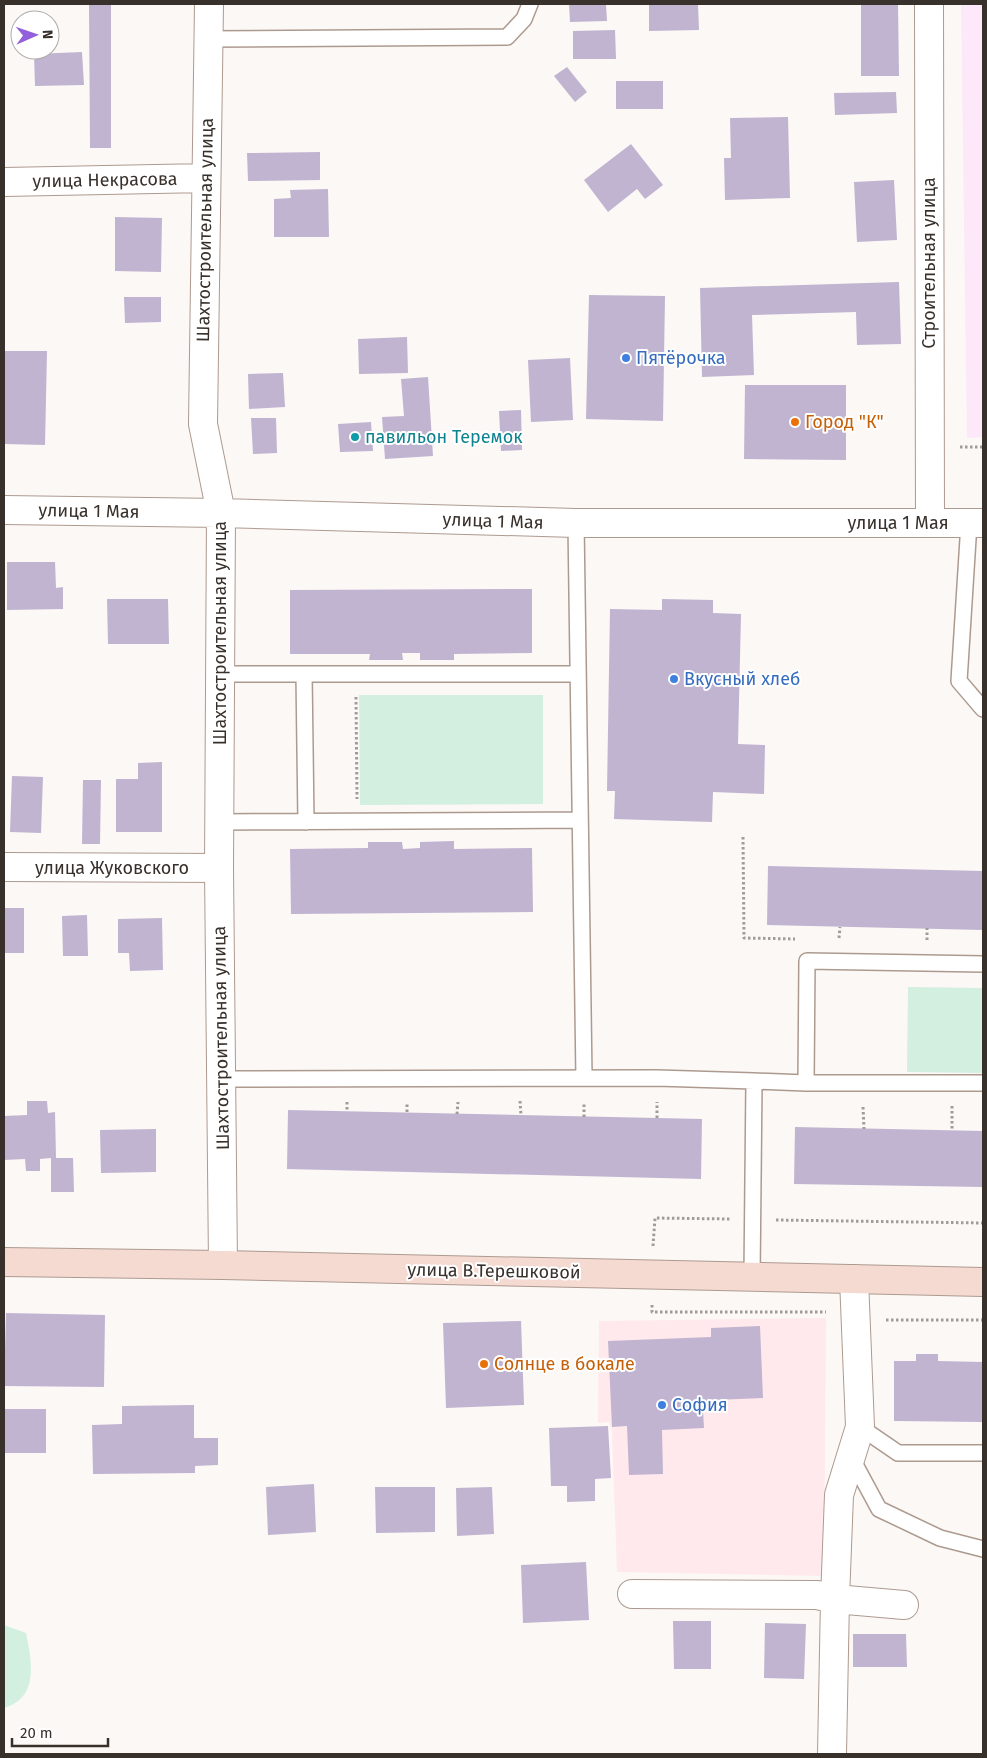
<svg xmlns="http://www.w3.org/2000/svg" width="987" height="1758" viewBox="0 0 987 1758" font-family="'Fira Sans',sans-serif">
  <rect width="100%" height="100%" fill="#fcf8f6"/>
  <path fill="#ffe9ec" d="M826,1318L824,1576L617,1572L612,1431L609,1422L598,1423L599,1321Z"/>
  <path fill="#fce8f8" d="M961,4H983V437L967,438Z"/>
  <path fill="#d2efdf" d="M359,695H543V804L360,805Z
    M908,987L983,988V1073L907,1072Z
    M4,1625L26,1633C32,1662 39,1698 4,1708Z"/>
  <path fill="#c0b4d0" d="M89,4H111V148H90Z
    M569,4H606L607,21L570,22Z
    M649,4H698L699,30L649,31Z
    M861,4H898L899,76H861Z
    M615,30L616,59H573V31Z
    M82,52L84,85L35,86L34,54Z
    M567,67L587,92L575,102L554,76Z
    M616,81H663V109H616Z
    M896,92L897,113L835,115L834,93Z
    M788,117L790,198L725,200L724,158H731L730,118Z
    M631,144L663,185L645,199L637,189L608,212L584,180Z
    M320,152V180L248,181L247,153Z
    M894,180L897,240L857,242L854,182Z
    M328,189L329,237H274V199L291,198L290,190Z
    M115,217L162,218L161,272L115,271Z
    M899,282L901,344L857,345L856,312L752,315L754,375L702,377L700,288Z
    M589,295L665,296L663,421L586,419Z
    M124,297H161V322L125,323Z
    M407,337L408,373L359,374L358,339Z
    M4,351H47L45,445L4,444Z
    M570,358L573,420L531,422L528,360Z
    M283,373L285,407L249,409L248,374Z
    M428,377L433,456L385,459L382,417L404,416L401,379Z
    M745,385H846V460L744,459Z
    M521,410L522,450L501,451L499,411Z
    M251,418H276L277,453L253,454Z
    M371,422L373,451L340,452L338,424Z
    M7,562H55L56,588L63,587V609L7,610Z
    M532,589V653L454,654V660H420V653H402L403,660H369L370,654H290V590Z
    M107,599H168L169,644H108Z
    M662,599L713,600V613L741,614L738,744L765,745L764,794L713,792L712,822L614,819L615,791H607L610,609L662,610Z
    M162,762V832H116V779H138V763Z
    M12,776L43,777L41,833L10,832Z
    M83,780H101L100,844H82Z
    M454,841V849L532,848L533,912L291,914L290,849L368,848V842H402L403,849L420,848V842Z
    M768,866L983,871V930L767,925Z
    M4,908H24V953H4Z
    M87,915L88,956H63L62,916Z
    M162,918L163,970L130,971L129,953H118V919Z
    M27,1101H47L48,1113L55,1112L56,1158H73L74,1192H51V1158L40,1159V1171H26L25,1159L4,1160V1116L27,1115Z
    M288,1110L702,1119L701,1179L287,1169Z
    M795,1127L983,1131V1187L794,1184Z
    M156,1129V1172L101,1173L100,1130Z
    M6,1313L105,1315L104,1387L4,1386Z
    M521,1321L524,1405L446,1408L443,1323Z
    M760,1326L763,1398L714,1400V1409L703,1410L704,1428L662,1430L663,1474L629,1475L627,1426L612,1427L608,1341L711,1337V1328Z
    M916,1354H938V1361L983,1362V1422L894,1421V1361H916Z
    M194,1405V1438H218V1465L195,1466V1473L93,1474L92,1425L122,1424V1406Z
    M4,1409H46V1453H4Z
    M608,1426L611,1478L595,1479V1501L567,1502V1486H551L549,1428Z
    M314,1484L316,1532L268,1535L266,1487Z
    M375,1487H435V1532L376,1533Z
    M492,1487L494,1534L457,1536L456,1488Z
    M586,1562L589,1620L523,1623L521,1565Z
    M673,1621H711V1669H674Z
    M765,1623L806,1624L804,1679L764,1678Z
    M853,1634H906L907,1667H853Z"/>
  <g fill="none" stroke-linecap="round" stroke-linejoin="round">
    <defs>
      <path id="service" d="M207,39L507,37L524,19L530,4
        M576,523L584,1078
        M969,523L959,681L983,709
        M220,674H578
        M304,674L306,822
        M220,822L580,820
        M983,964L807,961L806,1083H983
        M222,1079L657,1078L754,1081L752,1277
        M754,1081L806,1083
        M860,1427L898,1453H983
        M851,1457L879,1509L940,1538L983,1549"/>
      <path id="minor" d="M209,4L203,424L221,513L219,868L223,1265
        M929,4L930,523
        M4,182L206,178
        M4,510L221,513L576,523H983
        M4,867L219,868
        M632,1594L817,1595L835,1599L904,1605
        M832,1754L835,1599L839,1495L860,1427L854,1279"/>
      <path id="secondary" d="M4,1262L223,1265L983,1282"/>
    </defs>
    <use href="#service" stroke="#ad9a8f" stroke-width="18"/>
    <use href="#minor" stroke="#ad9a8f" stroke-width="30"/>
    <use href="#secondary" stroke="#ad9a8f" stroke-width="30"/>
    <path stroke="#a29c99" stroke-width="3" stroke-dasharray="2.5 2.5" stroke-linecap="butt" d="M960,447H983
      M356,697L357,799
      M743,837L744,938L795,939
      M839,938L840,927
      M927,940V928
      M520,1101L521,1115
      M347,1102V1111
      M952,1106V1131
      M863,1107L864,1129
      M407,1112V1103
      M457,1114L458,1102
      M584,1117V1102
      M657,1118V1102
      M776,1220L983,1223
      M653,1246L655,1218L730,1219
      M652,1305V1312H826
      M886,1320H983"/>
    <use href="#service" stroke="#fff" stroke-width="15"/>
    <use href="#minor" stroke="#fff" stroke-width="28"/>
    <use href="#secondary" stroke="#f5dad2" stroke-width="28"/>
  </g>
  <g fill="#3f7fe0" stroke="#fff" stroke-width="2">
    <circle cx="626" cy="358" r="5"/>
    <circle cx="674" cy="679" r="5"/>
    <circle cx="662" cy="1405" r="5"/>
  </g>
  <g fill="#e8710a" stroke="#fff" stroke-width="2">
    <circle cx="795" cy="422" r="5"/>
    <circle cx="484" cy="1364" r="5"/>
  </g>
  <circle fill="#0f9aa8" stroke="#fff" stroke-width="2" cx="355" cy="437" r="5"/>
  <g text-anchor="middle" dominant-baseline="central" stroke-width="4" stroke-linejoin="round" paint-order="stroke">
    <g font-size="18" fill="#38302b" stroke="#fff">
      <text transform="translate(105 180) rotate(-1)">улица Некрасова</text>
      <text transform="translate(205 230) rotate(-89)">Шахтостроительная улица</text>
      <text transform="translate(929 263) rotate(-90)">Строительная улица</text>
      <text transform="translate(89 511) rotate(1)">улица 1 Мая</text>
      <text transform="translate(493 521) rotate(2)">улица 1 Мая</text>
      <text x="898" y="523">улица 1 Мая</text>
      <text transform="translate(220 633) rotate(-90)">Шахтостроительная улица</text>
      <text x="112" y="868">улица Жуковского</text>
      <text transform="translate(221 1038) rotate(-91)">Шахтостроительная улица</text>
      <text transform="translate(494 1271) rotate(1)">улица В.Терешковой</text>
    </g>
    <g font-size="18" fill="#366cbe" stroke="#fff" text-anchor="start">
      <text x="636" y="358">Пятёрочка</text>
      <text x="684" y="679">Вкусный хлеб</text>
      <text x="672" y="1405">София</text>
    </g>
    <g font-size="18" fill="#c56008" stroke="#fff" text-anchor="start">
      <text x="805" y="422">Город "К"</text>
      <text x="494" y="1364">Солнце в бокале</text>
    </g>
    <g font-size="18" fill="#0d838f" stroke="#fff" text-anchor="start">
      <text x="365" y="437">павильон Теремок</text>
    </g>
  </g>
  <rect width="987" height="1758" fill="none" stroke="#38302b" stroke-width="10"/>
  <g transform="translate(35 35) rotate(88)"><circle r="24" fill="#ffffff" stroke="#afacaa"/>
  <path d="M0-4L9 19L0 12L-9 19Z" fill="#9260da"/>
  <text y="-8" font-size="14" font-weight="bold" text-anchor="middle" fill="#38302b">N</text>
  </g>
  <path d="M12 1738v8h96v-8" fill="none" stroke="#38302b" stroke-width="2.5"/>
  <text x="20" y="1738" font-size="15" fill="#38302b" stroke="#ffffff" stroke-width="4" paint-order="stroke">20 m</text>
</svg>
